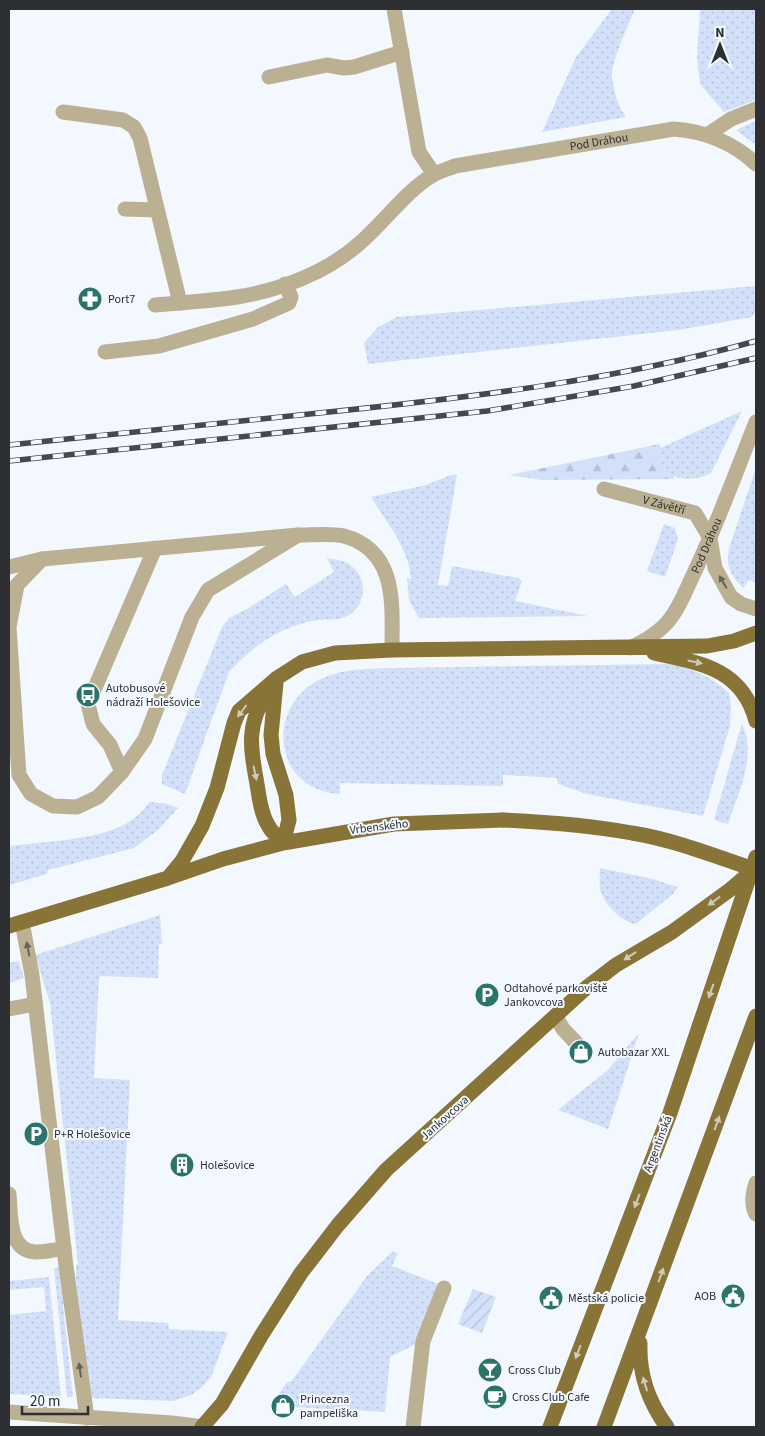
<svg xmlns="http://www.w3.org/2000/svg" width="765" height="1436" viewBox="0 0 765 1436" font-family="'Source Sans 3',sans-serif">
  <defs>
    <pattern id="grass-dots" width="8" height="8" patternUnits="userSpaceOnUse" patternTransform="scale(1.25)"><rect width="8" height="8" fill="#d2e1f9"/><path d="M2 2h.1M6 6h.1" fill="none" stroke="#b5c1d6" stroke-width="1.8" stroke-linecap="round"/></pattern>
    <pattern id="forest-firs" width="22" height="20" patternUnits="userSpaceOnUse" patternTransform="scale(1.25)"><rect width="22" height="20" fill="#d2e1f9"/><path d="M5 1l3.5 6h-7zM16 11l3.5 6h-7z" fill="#b5c1d6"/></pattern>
    <pattern id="garden-furrows" width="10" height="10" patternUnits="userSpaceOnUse" patternTransform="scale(1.25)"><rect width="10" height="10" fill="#d2e1f9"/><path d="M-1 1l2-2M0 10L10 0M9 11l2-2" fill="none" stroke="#b5c1d6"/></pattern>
  </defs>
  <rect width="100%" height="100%" fill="#f3f8ff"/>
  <path fill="url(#grass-dots)" d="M612,9H635C629,23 611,63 612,76C613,90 618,106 626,117L542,132L576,57Z
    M700,9H756V100L724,112L700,84L697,58Z
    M756,121V145L736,130Z
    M756,286V310L752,317L678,330L368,364L364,343L378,327L397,317Z
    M742,411L711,473C698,481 672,482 663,467C659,462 660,454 660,448Z
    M756,468V583L749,580L743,588C730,574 726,567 729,548Z
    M451,475H457L438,585L448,586L452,566L519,578L522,581L515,601L588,616L419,618L409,600L407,578L411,579L408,561L397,537L371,497L426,485Z
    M664,524L675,528L678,539L665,577L647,571Z
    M327,558C334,559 343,560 349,564C366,575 368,600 352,613C342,621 331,619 319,620C282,625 254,645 229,672L185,794L162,784V775L222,627L229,618L247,609L286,584L295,597L334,572Z
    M670,664C694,668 711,677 729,693L731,707L730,726L703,816L587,794L558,784L557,778L503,775V786L340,783V794C272,791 264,704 323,678C344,668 369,669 391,668Z
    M742,723C757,756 739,792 728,824L714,820Z
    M150,802L168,804L178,808L158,830L134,848L48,870L47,874L9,885V846C41,842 100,840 127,823C136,818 143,810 150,802Z
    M600,868L653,879L678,887L673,894L636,924C621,922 604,904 600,889C599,883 600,875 600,868Z
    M160,915L162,944H159L158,978L99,976L94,1078L130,1080L118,1320L168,1323L169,1329L228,1332L211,1377L201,1388L191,1395L173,1401L90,1398L76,1280V1265L78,1264L50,1003L35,955Z
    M19,961L24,978L9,983V963Z
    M639,1033L608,1129L558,1110L608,1070Z
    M392,1252L398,1253L392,1266L441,1285L420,1342L390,1357L385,1412L274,1406L272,1404L287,1382H291L367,1276Z
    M64,1267L66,1287L63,1306L73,1397H67L54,1268Z
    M49,1277L61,1397L9,1394V1315L46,1311L44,1287L9,1290V1281Z"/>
  <path fill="url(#forest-firs)" d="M660,444C663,461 656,465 674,476V479L542,480L509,475Z"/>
  <path fill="url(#garden-furrows)" d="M473,1289L496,1297L482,1333L458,1324Z"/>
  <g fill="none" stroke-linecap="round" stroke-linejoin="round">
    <g stroke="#bbb091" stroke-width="15">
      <path d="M394,9L419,152L434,174"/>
      <path d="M269,77L327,65L344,68L354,67L402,52"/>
      <path id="s1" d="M63,112L123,120L134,127L140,138L180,303C199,301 219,300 237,297C281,290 328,272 361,242C384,222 407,190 433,175C440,171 448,169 455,166L674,129C704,131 734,143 756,164"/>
      <path d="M707,135L731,119L756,109"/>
      <path d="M125,209L157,210"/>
      <path d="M155,305L180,303"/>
      <path d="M105,352L159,346L253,319L289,303L291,297L285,284"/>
      <path id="s2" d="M604,489L695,513L710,538L715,568L731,597L741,604L756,609"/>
      <path d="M298,535L208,590L192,617L145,739L122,772L98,797L77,807L53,806L31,794L19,775L9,627L17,585L42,559Z"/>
      <path d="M298,535C311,535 332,533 344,536C398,551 392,605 392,650"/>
      <path d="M9,567L42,559"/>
      <path id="s3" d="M630,648C645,641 660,632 670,619C681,605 687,587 695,571C718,522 736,472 756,422"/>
      <path d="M122,772L110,745L93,724L88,704L155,548"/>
      <path d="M22,922L32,975L66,1266L87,1418"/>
      <path d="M9,1009L35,1004"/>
      <path d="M556,1017L563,1029L582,1049"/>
      <path d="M756,1183C753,1192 751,1205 756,1214"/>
      <path d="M9,1194C11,1216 8,1251 36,1252C45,1252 55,1250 64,1248"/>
      <path d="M9,1412L172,1423L203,1427"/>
      <path d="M413,1427L423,1341L444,1288"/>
    </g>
    <path stroke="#887437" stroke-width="15" d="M654,653C700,663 742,668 756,721
      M276,683L271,735L273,754L286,795L289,820L283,843
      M268,691C246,725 250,746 257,784C259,797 261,814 268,825C271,832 278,837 283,843
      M168,878L182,861L202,826L217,788L234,723L239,711L277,678L302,662L335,653L392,650L707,646L734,641L756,633
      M9,926L168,878L223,859L283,843L394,824L503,820
      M640,1343C639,1375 648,1401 667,1427
      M202,1427L222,1404L261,1336L301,1273L338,1225L386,1170L586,988L616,965L672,932L731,889L752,871
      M550,1427L670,1113L756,857
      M604,1427L756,1016"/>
    <defs>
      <path id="rail" d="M9,445C112,434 215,424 319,413C466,398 613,381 756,341
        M9,461L487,411L634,386L756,358"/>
    </defs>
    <use href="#rail" stroke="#45484c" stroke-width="5.5"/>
    <use href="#rail" stroke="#f3f8ff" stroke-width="4" stroke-dasharray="11" stroke-linecap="butt"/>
    <path stroke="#887437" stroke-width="15" d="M503,820C546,822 589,825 632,833C675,840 715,856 756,870"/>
  </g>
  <defs><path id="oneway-solid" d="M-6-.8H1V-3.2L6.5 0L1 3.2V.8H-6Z" transform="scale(1.25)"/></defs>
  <g fill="#666359">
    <use href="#oneway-solid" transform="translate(723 582) rotate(-120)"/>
    <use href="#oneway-solid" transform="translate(28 949) rotate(-101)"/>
    <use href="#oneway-solid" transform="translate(80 1370) rotate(-98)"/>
  </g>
  <g fill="#cecab9">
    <use href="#oneway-solid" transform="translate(695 662) rotate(12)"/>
    <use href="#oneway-solid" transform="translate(242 711) rotate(127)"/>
    <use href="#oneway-solid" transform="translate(255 773) rotate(78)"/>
    <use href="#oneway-solid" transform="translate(714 901) rotate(144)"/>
    <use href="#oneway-solid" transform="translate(630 956) rotate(147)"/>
    <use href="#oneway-solid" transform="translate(711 991) rotate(109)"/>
    <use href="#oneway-solid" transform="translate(717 1123) rotate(-70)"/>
    <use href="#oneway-solid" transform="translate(637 1201) rotate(111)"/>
    <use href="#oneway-solid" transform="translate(661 1275) rotate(-70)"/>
    <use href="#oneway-solid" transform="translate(578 1352) rotate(111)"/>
    <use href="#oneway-solid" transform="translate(645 1384) rotate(-106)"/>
  </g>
  <defs>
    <symbol id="pharmacy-disc" viewBox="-11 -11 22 22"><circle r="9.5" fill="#2b736b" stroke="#f3f8ff"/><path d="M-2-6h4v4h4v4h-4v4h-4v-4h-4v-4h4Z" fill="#fff"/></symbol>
    <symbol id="bus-disc" viewBox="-11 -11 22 22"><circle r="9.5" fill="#2b736b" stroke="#f3f8ff"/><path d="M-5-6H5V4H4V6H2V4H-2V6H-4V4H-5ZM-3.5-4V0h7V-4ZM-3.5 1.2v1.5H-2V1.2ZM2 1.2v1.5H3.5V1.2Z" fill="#fff"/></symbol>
    <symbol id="parking-disc" viewBox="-11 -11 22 22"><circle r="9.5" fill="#2b736b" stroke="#f3f8ff"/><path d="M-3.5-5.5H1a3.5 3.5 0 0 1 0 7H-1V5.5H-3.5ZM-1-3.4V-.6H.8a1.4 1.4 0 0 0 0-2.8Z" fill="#fff"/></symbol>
    <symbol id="shop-disc" viewBox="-11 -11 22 22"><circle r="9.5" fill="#2b736b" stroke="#f3f8ff"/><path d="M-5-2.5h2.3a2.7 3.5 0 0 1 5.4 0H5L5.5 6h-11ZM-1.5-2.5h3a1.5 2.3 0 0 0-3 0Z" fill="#fff"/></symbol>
    <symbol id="building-disc" viewBox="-11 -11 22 22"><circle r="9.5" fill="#2b736b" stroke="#f3f8ff"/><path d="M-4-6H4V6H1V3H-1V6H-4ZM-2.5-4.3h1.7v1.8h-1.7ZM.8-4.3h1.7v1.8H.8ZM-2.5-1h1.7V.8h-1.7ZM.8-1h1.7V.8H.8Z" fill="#fff"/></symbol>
    <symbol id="civic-disc" viewBox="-11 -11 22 22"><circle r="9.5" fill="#2b736b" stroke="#f3f8ff"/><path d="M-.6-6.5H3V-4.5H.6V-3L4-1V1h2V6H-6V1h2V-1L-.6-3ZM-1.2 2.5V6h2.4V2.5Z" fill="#fff"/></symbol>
    <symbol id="bar-disc" viewBox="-11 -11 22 22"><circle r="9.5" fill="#2b736b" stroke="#f3f8ff"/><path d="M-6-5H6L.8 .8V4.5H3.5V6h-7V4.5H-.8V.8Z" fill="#fff"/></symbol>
    <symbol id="cafe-disc" viewBox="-11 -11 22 22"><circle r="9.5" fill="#2b736b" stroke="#f3f8ff"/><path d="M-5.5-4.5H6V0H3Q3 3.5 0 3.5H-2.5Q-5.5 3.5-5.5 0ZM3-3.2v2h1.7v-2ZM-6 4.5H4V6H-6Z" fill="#fff"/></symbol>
  </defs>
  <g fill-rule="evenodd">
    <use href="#pharmacy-disc" x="76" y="285" width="28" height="28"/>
    <use href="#bus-disc" x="74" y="681" width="28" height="28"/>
    <use href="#parking-disc" x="473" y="981" width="28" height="28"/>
    <use href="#shop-disc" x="567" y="1038" width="28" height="28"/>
    <use href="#parking-disc" x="22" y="1120" width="28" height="28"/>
    <use href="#building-disc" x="168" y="1151" width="28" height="28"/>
    <use href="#civic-disc" x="719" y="1282" width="28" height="28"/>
    <use href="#civic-disc" x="537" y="1284" width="28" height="28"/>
    <use href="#bar-disc" x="476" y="1356" width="28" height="28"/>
    <use href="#cafe-disc" x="481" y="1383" width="28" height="28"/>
    <use href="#shop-disc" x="269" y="1392" width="28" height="28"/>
  </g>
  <g text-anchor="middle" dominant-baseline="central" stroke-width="4" stroke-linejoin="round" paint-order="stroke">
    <g font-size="12" fill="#2d2f33" stroke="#f3f8ff">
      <text stroke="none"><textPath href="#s1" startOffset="719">Pod Dráhou</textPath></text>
      <text stroke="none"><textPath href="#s2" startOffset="62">V Závětří</textPath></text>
      <text stroke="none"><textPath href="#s3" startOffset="132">Pod Dráhou</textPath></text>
      <text transform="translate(379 827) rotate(-7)">Vrbenského</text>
      <text transform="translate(445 1118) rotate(-42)">Jankovcova</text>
      <text transform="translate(658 1144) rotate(-69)">Argentinská</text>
    </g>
    <g font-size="12" fill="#2d2f33" stroke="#f3f8ff" text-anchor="start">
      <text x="108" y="299">Port7</text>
      <text x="106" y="688">Autobusové<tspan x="106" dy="14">nádraží Holešovice</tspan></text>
      <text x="504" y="988">Odtahové parkoviště<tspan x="504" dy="14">Jankovcova</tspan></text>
      <text x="598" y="1052">Autobazar XXL</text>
      <text x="54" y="1134">P+R Holešovice</text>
      <text x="200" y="1165">Holešovice</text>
      <text x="716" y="1296" text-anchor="end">AOB</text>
      <text x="568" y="1298">Městská policie</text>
      <text x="508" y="1370">Cross Club</text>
      <text x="512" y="1397">Cross Club Cafe</text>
      <text x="300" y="1399">Princezna<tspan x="300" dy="14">pampeliška</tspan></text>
    </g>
  </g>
  <rect width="765" height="1436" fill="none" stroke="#2d2f33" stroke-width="20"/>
  <g transform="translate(720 45)" stroke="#f3f8ff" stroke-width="4" paint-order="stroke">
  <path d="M0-4L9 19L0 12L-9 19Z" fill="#2d2f33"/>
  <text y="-8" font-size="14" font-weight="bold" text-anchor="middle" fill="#2d2f33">N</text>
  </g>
  <path d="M22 1406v8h66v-8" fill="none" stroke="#2d2f33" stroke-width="2.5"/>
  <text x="30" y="1406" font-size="15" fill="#2d2f33" stroke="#f3f8ff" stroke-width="4" paint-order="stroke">20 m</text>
</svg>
